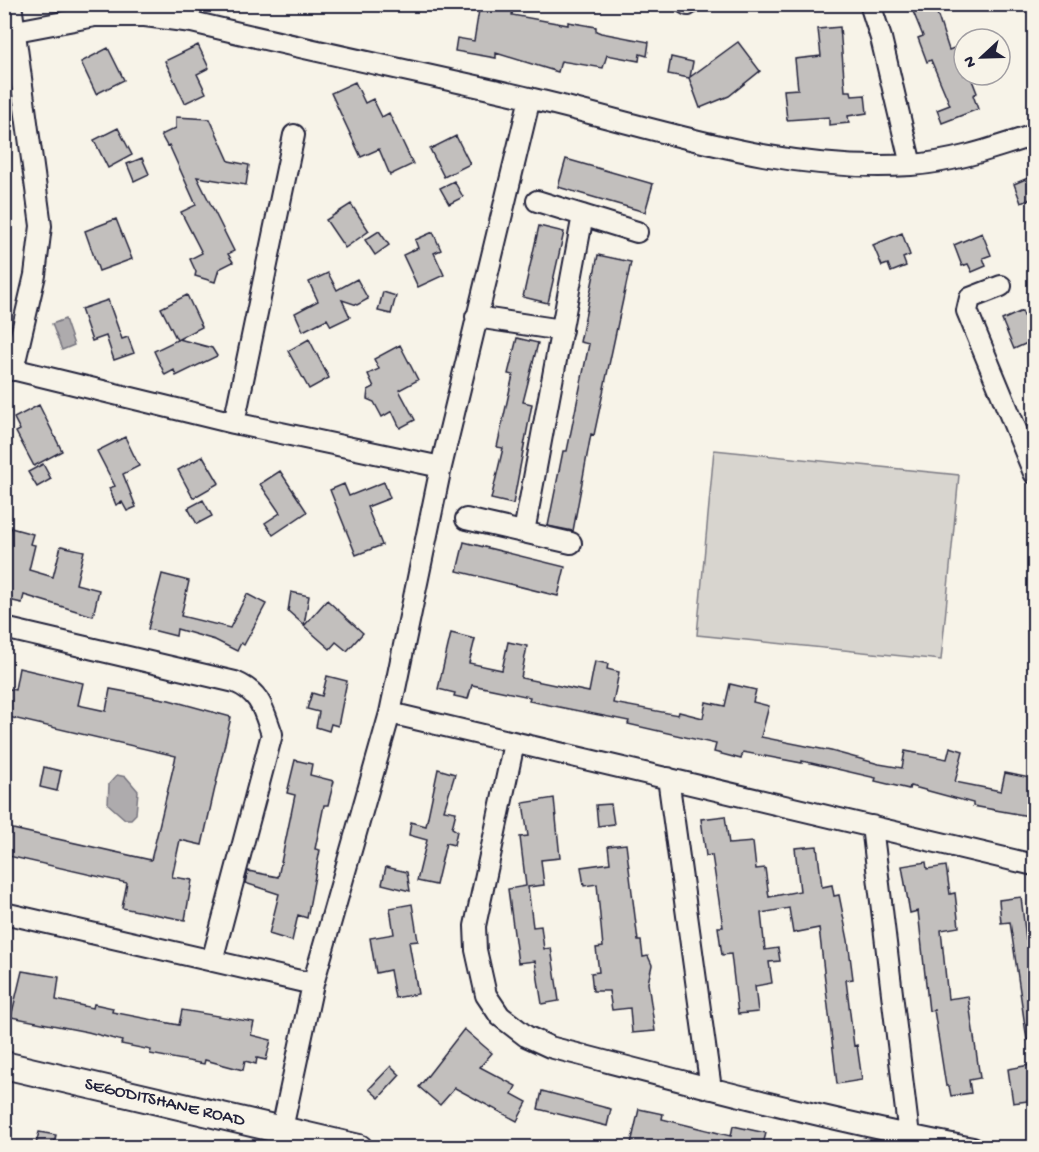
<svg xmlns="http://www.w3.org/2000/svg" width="1039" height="1152" viewBox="0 0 1039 1152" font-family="'Gochi Hand',sans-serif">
  <rect width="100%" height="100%" fill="#f7f3e8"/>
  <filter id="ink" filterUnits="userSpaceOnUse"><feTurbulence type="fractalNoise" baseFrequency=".0167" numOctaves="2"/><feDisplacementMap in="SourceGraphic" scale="12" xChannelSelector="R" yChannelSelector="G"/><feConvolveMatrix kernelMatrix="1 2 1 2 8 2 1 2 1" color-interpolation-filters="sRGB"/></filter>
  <g filter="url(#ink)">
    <path fill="#d8d5cf" stroke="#7d7c85" stroke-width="1.5" d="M714,450L959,475L941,660L697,635Z"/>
    <path fill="#aeabad" stroke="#76747f" stroke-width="1.5" d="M65,319L74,345L62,350L52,324Z
      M117,775L126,777L138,791L136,814L131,819H125L108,804L109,784Z"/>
    <path fill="#c2bfbd" stroke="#22223b" stroke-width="1.5" d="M480,4L513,7L512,15L568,25V22L596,27V31L601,33L649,42L647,56L640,54L639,61L607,55L603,68L561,61L558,72L496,53V58L455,51L457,38L474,41Z
      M910,4H934L949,50L964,44V75H970L977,93L973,95L978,109L942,123L937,110L950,105L931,60L927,62L918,38L923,36Z
      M840,27L845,91H851L852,96L865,95L867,113L848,116L849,123L829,125V117L787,120L784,90L798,89L795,59L821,56L818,29Z
      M738,42L760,71L729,96L700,108L689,78L668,74L671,57L693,62L690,77Z
      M198,45L209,68L197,74L206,93L185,103L165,61Z
      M108,48L124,80L96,94L81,62Z
      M355,82L365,103L373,99L382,117L389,113L413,164L390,175L379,149L361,157L331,93Z
      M176,117L210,119L229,161L249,165L246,185L197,177L234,251L228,254L233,262L219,269L215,282L195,276L196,272L190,259L202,253L181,212L196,205L169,145L167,146L161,135L176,128Z
      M118,128L132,155L108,168L94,140Z
      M456,136L470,164L444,177L430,149Z
      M142,158L149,174L134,181L127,164Z
      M566,159L653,184L645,212L558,187Z
      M1035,175V197L1021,203L1014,184Z
      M454,181L463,197L449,204L440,188Z
      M351,204L369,231L345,248L326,220Z
      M116,219L132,259L99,271L85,231Z
      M539,226L564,232L548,303L523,297Z
      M379,231L389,245L375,255L365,240Z
      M433,232L441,250L434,253L444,275L418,287L403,255L418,248L415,240Z
      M902,233L910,255L903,258L906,266L891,272L888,264L882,266L873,245Z
      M982,233L991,255L983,258L986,266L972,272L968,264L962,266L954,245Z
      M598,255L631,262L594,435L591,434L573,531L548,526L563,451H567L589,344L580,342Z
      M328,273L337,290L357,279L368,299L357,305L342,300L350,317L331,326L327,319L303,331L295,313L318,301L309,282Z
      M383,292L396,296L391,314L378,311Z
      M187,295L202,327L177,340L161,308Z
      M108,300L122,339L128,337L134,353L114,360L106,336L92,341L81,309Z
      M1022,311L1034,340L1014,349L1002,320Z
      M517,338L538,343L523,402L532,404L513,504L491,499L503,448L497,447L513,375L508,374Z
      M179,339L212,348L217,356L176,376L174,370L165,375L154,351Z
      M309,339L329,378L309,389L288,351Z
      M400,345L418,380L399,390L415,420L400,428L392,411L382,417L374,402L367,399L368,390L374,387L368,374L379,369L374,359Z
      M39,405L62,451L34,466L16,432L20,430L14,418Z
      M125,437L139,466L123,474L136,507L127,511L122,502L116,505L109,488L115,486L97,451Z
      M203,456L219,483L193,498L178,470Z
      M43,464L51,479L37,487L28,472Z
      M280,471L307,512L273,535L265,523L280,513L260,484Z
      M384,482L390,498L367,507L382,545L356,555L330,490L344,484L349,496Z
      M203,500L212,516L197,524L188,508Z
      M11,528L33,534L30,544L35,545L29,570L53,577L61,546L84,551L76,584L99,590L93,616L24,595L22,603L4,599V554Z
      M464,542L565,567L558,596L457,571Z
      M162,574L189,581L181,616L230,628L247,594L266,604L244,645L241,643L237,651L215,640L177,629L176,636L148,629Z
      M291,592L309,596L304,625L288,611Z
      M327,600L363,633L347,651L336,642L330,649L304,626Z
      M451,633L475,639L469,663L502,670L508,642L527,646L521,678L589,692L595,661L608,664L607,669L619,672L613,703L678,715L679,712L703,718L706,702L725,706L730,684L756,690L753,702L769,706L761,737L831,751L879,764L902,768L905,751L947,759L950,747L963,751L955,782L1001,791L1005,773L1035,779V817L973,806V803L910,786L909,789L875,781L876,778L802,761V763L743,752L741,759L714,752L716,744L628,724L629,721L529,701L530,697L472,685L468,699L454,696L455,693L438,689Z
      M19,668L83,683L78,705L106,711L110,689L169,700L231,717L202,845L180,840L172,877L192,880L185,920L122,908L127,883L4,855V827L151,860L176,756L4,716V688L15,690Z
      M327,676L347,681L338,726L331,724L329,731L316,727L319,712L307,709L312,693L322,696Z
      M295,760L312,764L310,775L334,781L328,805H324L315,849L320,850L307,918L298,915L292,941L269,934L279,894L245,883L248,871L278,877L295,795L287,793Z
      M44,767L61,771L57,791L40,787Z
      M438,769L455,774L444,810L456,812L452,828L457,831L454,845L446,843L436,885L417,881L427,840L409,835L411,822L426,826Z
      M554,798L560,858L541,860L544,885L528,887L533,927L541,926L544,949L551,948L559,1001L542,1004L535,961L518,963L508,889L526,886L520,837L528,836L523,803Z
      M611,804L614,824L598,826L596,805Z
      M725,816L729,844L753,842L756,869L765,868L769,897L800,891L795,848L817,846L822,887L832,885L834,896L839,895L848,940L853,979L846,980L854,1046L857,1045L862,1080L837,1084L819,928L793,933L789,908L761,913L765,950L778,948L780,961L769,962L772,983L755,986L758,1012L738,1014L731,954L722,955L718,927H723L712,855L706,856L701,819Z
      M626,844L638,941H641L643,957L648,956L652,965L648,983L655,1031L632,1033L630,1008L612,1010L609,991H593L591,973L599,972L596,948L603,947L597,884L584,886L581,867L610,863L608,846Z
      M926,862L927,869L946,866L950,894L955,893L959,927L941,930L948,999L968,996L980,1078L969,1080L971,1093L951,1096L949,1086H946L934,1010L929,1011L918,911L910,913L902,866Z
      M386,867L407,872L410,891L382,884Z
      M1021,897L1026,939L1035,937V1039L1027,1040L1010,922L1001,923L999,900Z
      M412,904L418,941L409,942L418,994L395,998L390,970L376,973L370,938L394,934L390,908Z
      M22,971L59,977L56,1000L93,1008L94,1004L113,1008L112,1012L179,1025L182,1010L254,1022L251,1035L271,1040L266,1060L257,1058L256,1064L245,1061L243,1070L205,1060L204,1064L150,1054L151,1050L121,1044L122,1041L88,1032L11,1017Z
      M464,1029L492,1053L480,1067L516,1086L512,1094L527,1102L517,1121L455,1088L440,1105L419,1087Z
      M1030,1065L1035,1100L1013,1103L1008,1069Z
      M391,1066L400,1075L379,1098L369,1089Z
      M542,1091L611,1109L607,1126L538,1109Z
      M639,1109L663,1114L662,1119L731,1136L733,1126L766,1133L762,1148H704L684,1143L683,1148H630Z
      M39,1132L56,1135L53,1148H35Z"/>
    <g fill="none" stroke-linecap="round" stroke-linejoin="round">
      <defs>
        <path id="minor" d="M11,4L41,226L35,275L13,370
          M686,4L688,5
          M870,4L881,38L911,165
          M16,31L95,16H145L192,22C304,49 416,72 529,98C656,127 778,174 911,165C954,162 994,148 1034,135
          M537,201L637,232
          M1001,286L970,298L967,311L1034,473
          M476,317L562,330
          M4,367L234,423L441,467
          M234,423L294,135
          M466,519L571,543
          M524,532L583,215
          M4,628L235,682C261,693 263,709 272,734L212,961
          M390,713L1034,865
          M514,743L475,926L476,950L486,995L500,1016L526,1036L550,1047C690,1083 830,1121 973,1148
          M668,778L711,1089
          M872,826L909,1136
          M4,913L313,984
          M282,1129L313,984L390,713L441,467L530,98"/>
        <g id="tertiary">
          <path id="s1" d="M4,1065L359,1148"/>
        </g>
      </defs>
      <use href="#minor" stroke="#22223b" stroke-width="24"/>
      <use href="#tertiary" stroke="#22223b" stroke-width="30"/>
      <use href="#minor" stroke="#f7f3e8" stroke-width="20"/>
      <use href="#tertiary" stroke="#f7f3e8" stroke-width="26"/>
    </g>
  </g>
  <g text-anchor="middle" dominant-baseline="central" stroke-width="4.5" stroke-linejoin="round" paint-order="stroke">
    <g font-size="18" fill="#22223b" stroke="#f7f3e8">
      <text stroke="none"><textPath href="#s1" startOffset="165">SEGODITSHANE ROAD</textPath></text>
    </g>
  </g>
  <rect width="1039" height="1152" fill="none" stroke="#f7f3e8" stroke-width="24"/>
  <rect x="12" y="12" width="1015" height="1128" fill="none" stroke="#22223b" stroke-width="2" filter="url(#ink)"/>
  <g transform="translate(982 57) rotate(248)"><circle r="28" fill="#f7f3e8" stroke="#a29fa3" stroke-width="1.5"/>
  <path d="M0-4.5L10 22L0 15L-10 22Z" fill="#22223b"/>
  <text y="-9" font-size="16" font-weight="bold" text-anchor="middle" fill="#22223b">N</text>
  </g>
</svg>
